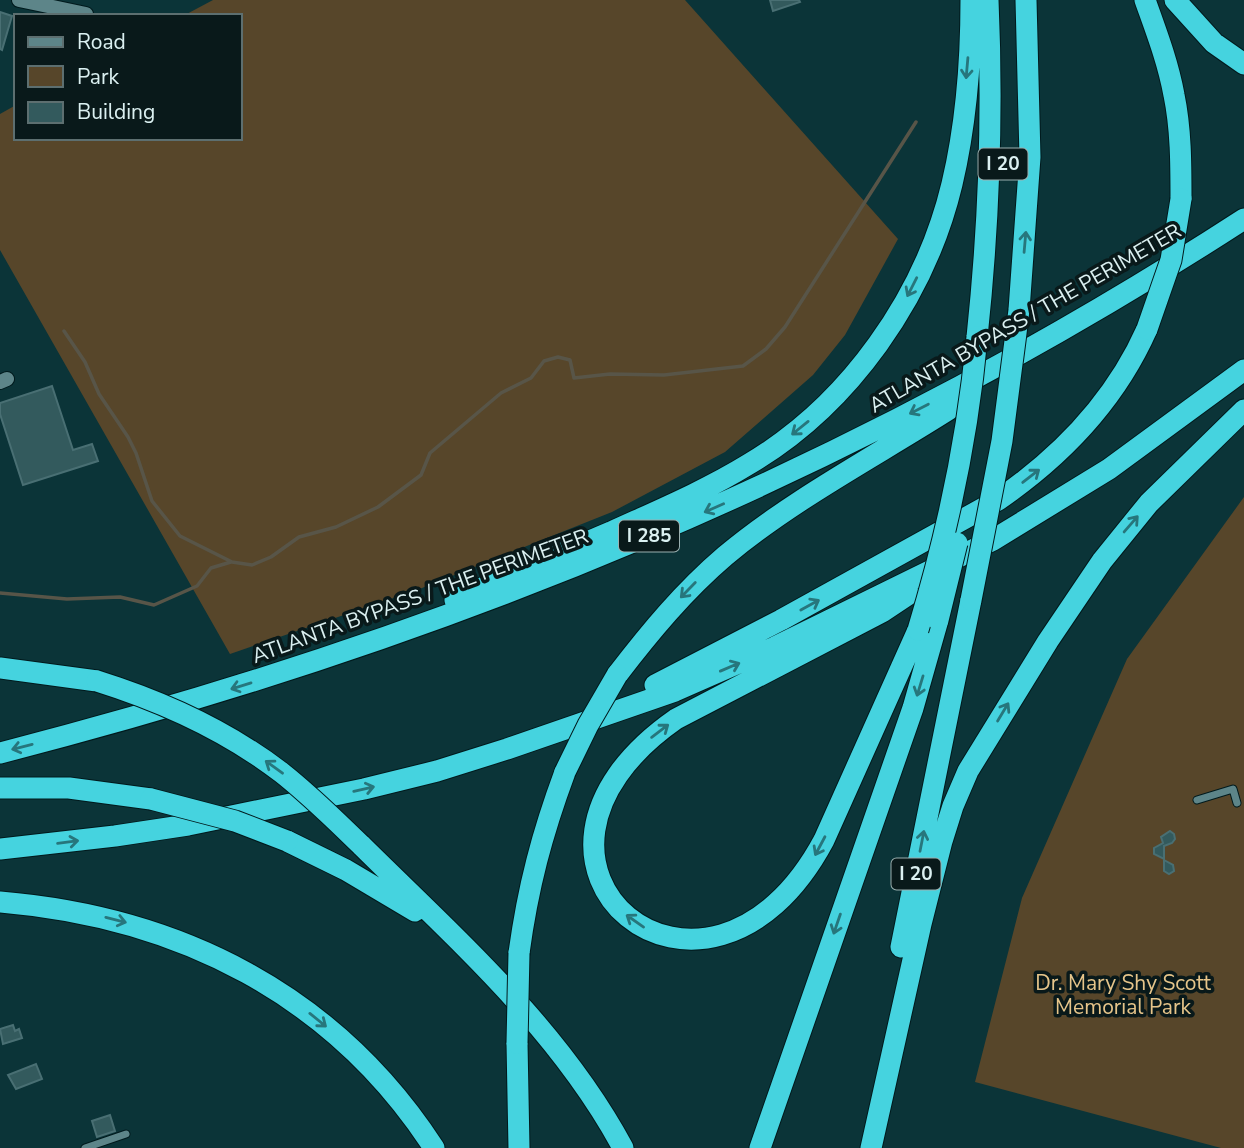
<svg xmlns="http://www.w3.org/2000/svg" width="1244" height="1148" viewBox="0 0 1244 1148" font-family="'Nunito Sans',sans-serif">
  <rect width="100%" height="100%" fill="#0b3438"/>
  <path fill="#57462a" d="M213,0H685L898,239L845,335L813,375L725,452L612,512L417,590L230,654L0,250V114L16,105V138H240V16H183Z
    M1244,497V1148H1221L975,1082L1022,898L1127,659Z"/>
  <g fill="none" stroke-linecap="round" stroke-linejoin="round">
    <path stroke="#585548" stroke-width="3.5" d="M64,331L85,362L99,394L128,437L136,453L152,501L180,536L232,562L252,565L271,557L299,537L336,527L378,507L421,475L430,453L501,393L531,378L544,361L558,357L570,360L574,378L610,374L664,375L743,366L766,349L785,327L916,122
      M0,593L67,599L120,597L154,605L197,586L211,568L231,562"/>
  </g>
  <path fill="#335a5d" stroke="#496f73" stroke-width="2" d="M770,0H799L800,2L773,11Z
    M0,12L12,16L2,50L0,49Z
    M52,386L73,450L92,444L98,461L23,485L0,414V403Z
    M1170,831L1174,834L1175,839L1172,843L1164,846V859L1154,854V848L1163,843L1161,837Z
    M1164,860L1173,865L1174,871L1169,874L1164,871Z
    M13,1025L15,1031L19,1029L22,1038L3,1044L0,1029Z
    M36,1064L42,1079L16,1089L8,1075Z
    M110,1115L115,1131L97,1137L92,1121Z"/>
  <g fill="none" stroke-linecap="round" stroke-linejoin="round">
    <defs>
      <path id="lane" d="M1197,800L1233,789L1237,803
        M85,1148L126,1134"/>
      <path id="street" d="M19,0L86,14
        M0,382L7,379"/>
      <path id="highway" d="M1145,0C1156,31 1168,62 1174,95C1181,129 1181,164 1181,199
        M1175,0L1214,43L1244,64
        M1019,310L1030,157L1026,0
        M977,337C989,225 993,113 988,0
        M909,594L882,612L676,719C468,864 706,1061 824,840L918,630
        M455,600C507,577 559,554 611,532C657,511 705,491 749,464C849,405 925,297 952,184C966,125 971,60 971,0
        M0,668L97,681
        M617,675C650,632 684,591 725,556C792,500 874,457 948,410L968,389
        M655,685L781,620L998,500C1062,456 1115,401 1147,329
        M0,753C446,639 857,470 1244,219
        M0,788H69L151,799
        M287,841L346,870L415,911
        M361,845C456,939 559,1029 623,1148
        M0,849L115,836L188,825L364,789L437,771L507,749L675,691L775,647L993,540L1109,469L1244,370
        M0,902C179,917 334,994 434,1148
        M901,947L971,600
        M519,953C528,887 542,834 565,772
        M517,1043L519,1148
        M760,1148L913,708L938,620
        M871,1148L921,924L942,841L953,806L968,771L1048,641L1102,561L1149,503L1244,410"/>
    </defs>
    <use href="#lane" stroke="#001a1d" stroke-width="9"/>
    <use href="#street" stroke="#001a1d" stroke-width="16"/>
    <use href="#highway" stroke="#001a1d" stroke-width="23"/>
    <use href="#lane" stroke="#5d8589" stroke-width="7"/>
    <use href="#street" stroke="#5d8589" stroke-width="14"/>
    <use href="#highway" stroke="#45d3df" stroke-width="21"/>
    <defs>
      <path id="highway-bridge" d="M1147,329L1171,260L1181,199
        M971,600L1002,441L1019,310
        M938,620L957,543
        M918,630C947,535 968,436 977,337
        M97,681C164,702 226,730 282,773C310,795 336,821 361,845
        M565,772L588,725L617,675
        M151,799L235,821L287,841
        M517,1043L519,953"/>
    </defs>
    <use href="#highway-bridge" stroke="#001a1d" stroke-width="23" stroke-linecap="butt"/>
    <use href="#highway-bridge" stroke="#45d3df" stroke-width="21"/>
  </g>
  <defs><path id="oneway-shaft" d="M-6 0H5M1.5-3L5.5 0L1.5 3" fill="none" stroke-width="1.6" stroke-linecap="round" stroke-linejoin="round" transform="scale(1.75)"/></defs>
  <g stroke="#27767c">
    <use href="#oneway-shaft" transform="translate(967 68) rotate(95)"/>
    <use href="#oneway-shaft" transform="translate(1025 242) rotate(-85)"/>
    <use href="#oneway-shaft" transform="translate(912 287) rotate(117)"/>
    <use href="#oneway-shaft" transform="translate(919 409) rotate(153)"/>
    <use href="#oneway-shaft" transform="translate(800 428) rotate(141)"/>
    <use href="#oneway-shaft" transform="translate(1031 476) rotate(-38)"/>
    <use href="#oneway-shaft" transform="translate(714 508) rotate(156)"/>
    <use href="#oneway-shaft" transform="translate(1131 524) rotate(-49)"/>
    <use href="#oneway-shaft" transform="translate(688 590) rotate(134)"/>
    <use href="#oneway-shaft" transform="translate(810 605) rotate(-29)"/>
    <use href="#oneway-shaft" transform="translate(730 667) rotate(-23)"/>
    <use href="#oneway-shaft" transform="translate(241 686) rotate(163)"/>
    <use href="#oneway-shaft" transform="translate(920 686) rotate(107)"/>
    <use href="#oneway-shaft" transform="translate(1003 712) rotate(-59)"/>
    <use href="#oneway-shaft" transform="translate(660 731) rotate(-37)"/>
    <use href="#oneway-shaft" transform="translate(22 747) rotate(166)"/>
    <use href="#oneway-shaft" transform="translate(274 767) rotate(-144)"/>
    <use href="#oneway-shaft" transform="translate(364 789) rotate(-13)"/>
    <use href="#oneway-shaft" transform="translate(922 841) rotate(-79)"/>
    <use href="#oneway-shaft" transform="translate(68 842) rotate(-7)"/>
    <use href="#oneway-shaft" transform="translate(820 846) rotate(118)"/>
    <use href="#oneway-shaft" transform="translate(116 920) rotate(14)"/>
    <use href="#oneway-shaft" transform="translate(635 921) rotate(-145)"/>
    <use href="#oneway-shaft" transform="translate(837 924) rotate(109)"/>
    <use href="#oneway-shaft" transform="translate(318 1020) rotate(39)"/>
  </g>
  <g text-anchor="middle" dominant-baseline="central" stroke-width="7" stroke-linejoin="round" paint-order="stroke">
    <g fill="#09191a" stroke="#9cb0b0" stroke-width="2">
      <rect x="978.5" y="148.5" width="49" height="31" rx="5"/>
      <rect x="619" y="520.5" width="60" height="31" rx="5"/>
      <rect x="891.5" y="858.5" width="49" height="31" rx="5"/>
    </g>
    <g font-size="19" font-weight="bold" fill="#dbf0f1">
      <text x="1003" y="164">I 20</text>
      <text x="649" y="536">I 285</text>
      <text x="916" y="874">I 20</text>
    </g>
    <g font-size="21" fill="#dbf0f1" stroke="#09191a">
      <text transform="translate(1025 318) rotate(-30)">ATLANTA BYPASS / THE PERIMETER</text>
      <text transform="translate(420 596) rotate(-20)">ATLANTA BYPASS / THE PERIMETER</text>
    </g>
    <g font-size="21" fill="#e6c58a" stroke="#09191a">
      <text x="1123" y="983">Dr. Mary Shy Scott<tspan x="1123" dy="24">Memorial Park</tspan></text>
    </g>
  </g>
  <rect x="14" y="14" width="228" height="126" fill="#09191a" stroke="#5d6f70" stroke-width="2"/>
  <rect x="28" y="37" width="35" height="10" fill="#5d8589" stroke="#5d6f70" stroke-width="2"/>
  <text x="77" y="49" font-size="21" fill="#dbf0f1">Road</text>
  <rect x="28" y="66" width="35" height="21" fill="#57462a" stroke="#5d6f70" stroke-width="2"/>
  <text x="77" y="84" font-size="21" fill="#dbf0f1">Park</text>
  <rect x="28" y="102" width="35" height="21" fill="#335a5d" stroke="#5d6f70" stroke-width="2"/>
  <text x="77" y="119" font-size="21" fill="#dbf0f1">Building</text>
</svg>
